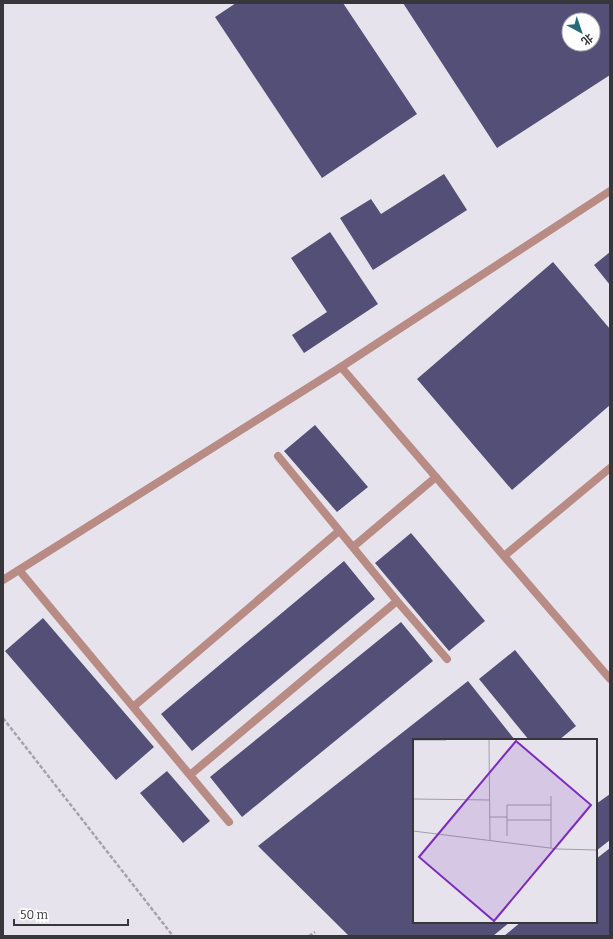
<svg xmlns="http://www.w3.org/2000/svg" width="613" height="939" viewBox="0 0 613 939" font-family="Bitter,'Noto Sans SC',serif">
  <rect width="100%" height="100%" fill="#e7e3ed"/>
  <path fill="#544f77" fill-rule="evenodd" d="M236,3H343L417,114L322,178L215,17Z
    M403,3H610V75L497,148ZM569,20H593V44H569Z
    M444,174L467,210L373,270L340,218L371,199L381,214Z
    M330,232L378,304L304,353L292,335L327,312L291,258Z
    M610,252V285L594,265Z
    M553,262L610,329V405L512,490L417,379Z
    M315,425L368,487L337,512L284,451Z
    M411,533L485,621L449,651L375,563Z
    M344,561L375,599L192,751L161,714Z
    M43,618L154,747L116,780L5,651Z
    M401,622L433,661L242,817L210,777Z
    M515,650L576,726L559,740H529L479,679Z
    M468,681L515,740H414V922H510L493,936H349L258,846Z
    M167,771L210,821L183,843L140,793Z
    M610,794V840L596,851V804Z
    M610,848V936H504L521,922H596V859Z"/>
  <g fill="none" stroke-linecap="round" stroke-linejoin="round">
    <path stroke="#a5a3aa" stroke-width="2.5" stroke-dasharray="4 2" stroke-linecap="butt" d="M3,718L173,936
      M309,936L315,932"/>
    <path stroke="#b88b84" stroke-width="8" d="M353,547L436,477
      M504,556L610,468
      M19,570L229,822
      M397,601L447,659
      M133,707L339,531
      M190,775L397,601L278,456"/>
    <path stroke="#b88b84" stroke-width="8" d="M3,580L341,367L610,191"/>
    <path stroke="#b88b84" stroke-width="8" d="M341,367L610,679"/>
  </g>
  <g transform="translate(413 739)">
    <rect width="184" height="184" fill="#e7e3ed"/>
    <path fill="none" stroke="#a19ea5" stroke-width="1" d="M76,0L77,101M0,1H33M0,60L77,61M77,78H94M94,81H138M0,92L145,110L184,111M94,97V66H138M138,109V57"/>
    <path fill="#7b2cbf" fill-opacity="0.15" stroke="#7b2cbf" stroke-width="2" d="M103,2L178,66L81,182L6,118Z"/>
    <rect width="184" height="184" fill="none" stroke="#37363a" stroke-width="2"/>
  </g>
  <rect width="613" height="939" fill="none" stroke="#37363a" stroke-width="8"/>
  <g transform="translate(581 32) rotate(140)"><circle r="19" fill="#ffffff" stroke="#afafb0"/>
  <path d="M0-3L7 15L0 10L-7 15Z" fill="#256a7a"/>
  <text y="-6" font-size="11" font-weight="bold" text-anchor="middle" fill="#37363a">北</text>
  </g>
  <path d="M14 919v6h114v-6" fill="none" stroke="#37363a" stroke-width="2"/>
  <text x="20" y="919" font-size="12" fill="#37363a" stroke="#ffffff" stroke-width="3" paint-order="stroke">50 m</text>
</svg>
